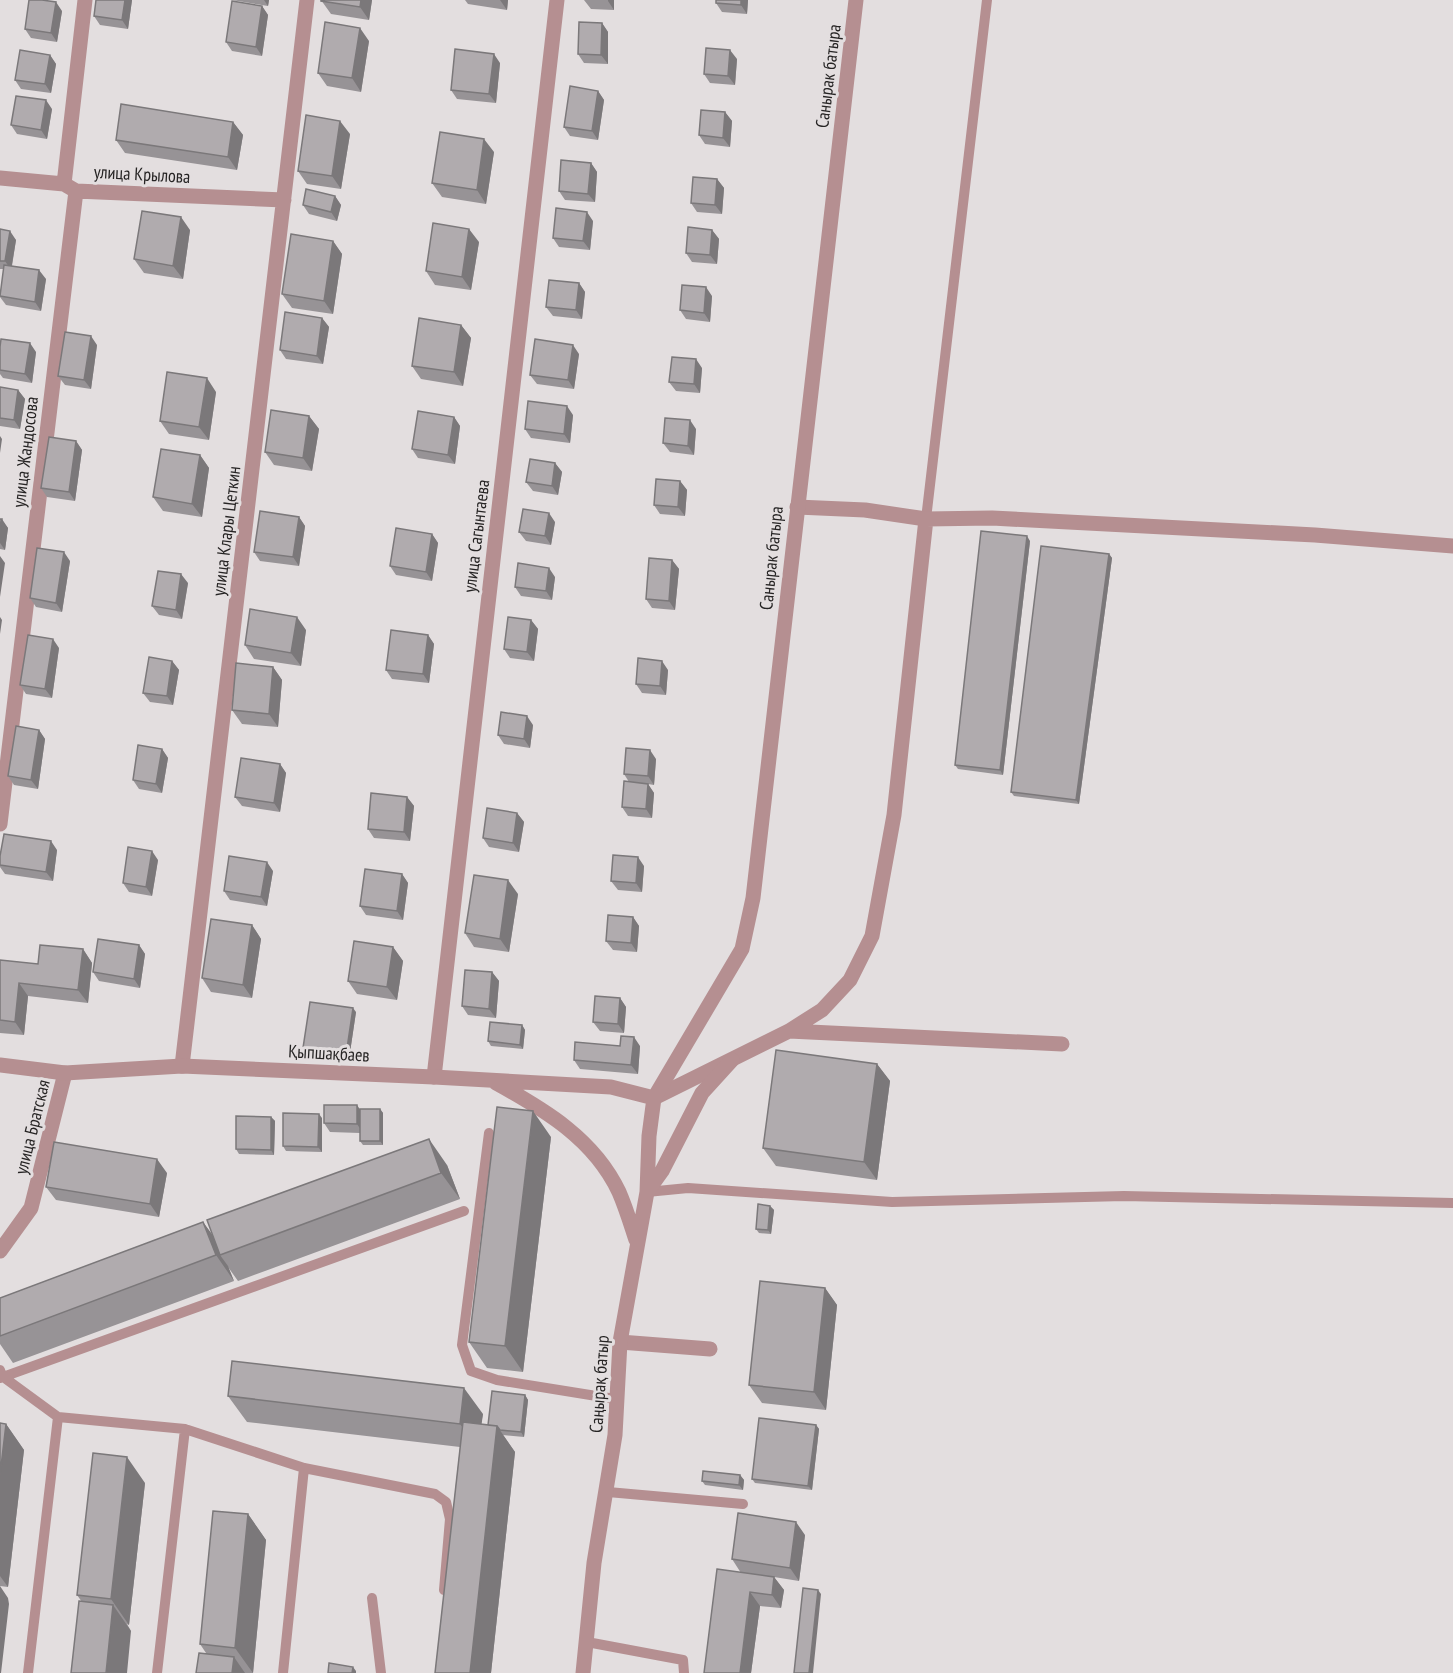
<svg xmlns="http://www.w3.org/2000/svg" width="1453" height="1673" viewBox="0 0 1453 1673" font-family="'PT Sans Narrow',sans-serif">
  <rect width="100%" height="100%" fill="#e3dedf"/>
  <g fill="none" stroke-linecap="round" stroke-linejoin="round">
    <path stroke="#b58f91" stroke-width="10" d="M926,519L987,0
      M489,1133L462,1345L471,1371L497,1380L615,1399
      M647,1192L688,1188L892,1202L1124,1196L1453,1203
      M0,1370L2,1376L58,1417L185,1429L304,1468L435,1494L446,1502L450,1519L444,1590
      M0,1378L464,1211
      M608,1492L743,1504
      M372,1598L381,1673
      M587,1642L683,1660L684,1673
      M28,1673L58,1417
      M157,1673L185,1429
      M283,1673L304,1468"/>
    <path stroke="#b58f91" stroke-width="15" d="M0,178L64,184L76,191L284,200
      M64,184L85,0
      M797,507L865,510L926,519L992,518L1315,535L1453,546
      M0,824L76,191
      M789,1031L1062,1044
      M182,1066L307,0
      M434,1077L557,0
      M654,1098L789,1031L822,1010L850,980L872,936L894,815L926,519
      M0,1251L31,1208L65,1073
      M620,1342L710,1349"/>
    <path stroke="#b58f91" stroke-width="15" d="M0,1065L65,1073L182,1066L434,1077L611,1087L654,1098
      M496,1083C545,1110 594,1139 619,1192C626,1208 631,1225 636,1240
      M647,1192L662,1171L702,1093L732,1060
      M583,1673L594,1563L615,1435L620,1342L647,1192L649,1136L654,1098L742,949L753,898L856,0"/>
  </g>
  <path fill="#979396" d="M132,0L128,29L100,25L94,16Z
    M232,0H269L268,6Z
    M321,0H372L369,20L331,14Z
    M465,0H508L507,10L468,4Z
    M584,0H614V10L591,9Z
    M716,0H748L747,14L722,12L716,3Z
    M262,6L268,15L262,56L232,51L226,42Z
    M62,11L57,42L31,38L25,29Z
    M602,23L608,32V64L584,63L578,54Z
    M369,41L361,92L327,86L318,73Z
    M50,55L56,64L51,93L21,89L15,80Z
    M737,59L735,85L710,83L704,74Z
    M500,63L496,103L457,99L451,90Z
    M598,91L604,100L598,140L570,136L564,127Z
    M52,109L47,139L17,134L11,125Z
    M725,112L732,121L730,147L705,144L699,135Z
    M233,122L243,135L237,170L125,153L116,140Z
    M350,134L341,189L307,184L298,171Z
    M494,152L486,204L442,197L432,183Z
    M591,163L597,172L595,202L565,200L559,191Z
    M717,179L724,188L722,214L697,212L691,203Z
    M335,196L341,205L337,221L309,214L303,205Z
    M593,221L590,250L559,247L553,238Z
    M0,229L16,240L12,266L46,279L41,311L6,305L0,297L4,269H0Z
    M190,230L183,279L144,273L134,259Z
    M712,230L719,239L717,264L692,262L686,253Z
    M333,241L342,254L333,314L292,308L282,294Z
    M479,242L471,290L435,285L426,271Z
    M579,283L585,292L582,319L553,316L546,307Z
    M712,296L710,322L686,319L680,310Z
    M322,318L329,327L323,364L286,359L280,350Z
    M461,325L471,338L463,386L421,379L412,366Z
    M97,345L91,389L65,385L58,376Z
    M0,347L36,352L32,383L3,378L0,374Z
    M579,354L574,389L537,384L530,375Z
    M702,368L700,393L676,391L669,382Z
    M0,387L18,390L25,399L20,429L0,426Z
    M216,392L209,440L169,434L160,421Z
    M573,415L570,443L531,438L525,429Z
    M309,416L319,429L312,471L274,465L265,452Z
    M454,417L460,426L455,464L418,458L412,449Z
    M696,429L694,455L670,452L663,443Z
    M76,441L82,450L75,501L47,497L41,488Z
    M200,455L209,468L202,517L163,511L153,497Z
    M555,463L562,472L558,495L533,491L526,482Z
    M680,481L687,490L685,516L660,514L654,505Z
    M299,517L305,526L299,566L260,561L254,552Z
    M0,519L8,528L5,550L0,549Z
    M555,522L551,545L526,541L519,532Z
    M432,534L438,543L432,581L396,575L390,566Z
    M1030,541L1003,775L958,769L955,765Z
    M1109,554L1112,558L1079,804L1014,796L1011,792Z
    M672,560L679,569L675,610L652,608L646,599Z
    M70,561L62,612L36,607L30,598Z
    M555,577L552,600L521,596L515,587Z
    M188,583L182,619L159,615L152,606Z
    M531,620L538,629L534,661L510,658L504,649Z
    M306,630L301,666L254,659L245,645Z
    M428,635L434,644L429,683L392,679L386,670Z
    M59,648L52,698L26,694L20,685Z
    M172,661L179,670L173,705L150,702L143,693Z
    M273,667L282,680L278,727L242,724L232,710Z
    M668,670L666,695L642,693L636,684Z
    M533,725L530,748L504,744L498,735Z
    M39,730L45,739L38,789L14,785L8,776Z
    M162,749L168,758L162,793L139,789L133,780Z
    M656,759L654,785L648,784L654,793L652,818L628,816L622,807L629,782L624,774Z
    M280,764L286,773L280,812L242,806L235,797Z
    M407,797L414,806L410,841L374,838L368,829Z
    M517,813L524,822L519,852L489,847L483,838Z
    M57,850L53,881L5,874L0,867V856Z
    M158,860L152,896L129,892L123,883Z
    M644,866L642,892L618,890L611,881Z
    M273,871L267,906L230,900L224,891Z
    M402,874L408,883L403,920L366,915L360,906Z
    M518,894L509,952L474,947L465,933Z
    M633,917L639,926L637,952L613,950L606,941Z
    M252,925L261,939L252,998L211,992L202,978Z
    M139,945L145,954L140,988L99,981L93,972Z
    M393,947L403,961L397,1000L357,994L348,981Z
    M83,949L92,963L88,1003L28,996L24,1035L0,1033V960L38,964Z
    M492,972L499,981L496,1018L468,1015L462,1006Z
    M620,998L626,1007L624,1033L600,1031L593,1022Z
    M356,1012L349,1059L307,1053L303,1048Z
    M522,1025L525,1030L523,1049L491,1046L488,1041Z
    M620,1046H640L638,1074L580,1069L574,1060Z
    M877,1064L890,1081L877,1180L776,1166L763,1148Z
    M360,1109H380L383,1113V1145H363L360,1141V1133L330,1132L324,1123Z
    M271,1117L275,1121L274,1155L239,1154L236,1149Z
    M322,1118V1152L286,1151L283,1146Z
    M551,1137L523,1372L487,1368L469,1342Z
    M447,1165L460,1199L238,1281L228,1267L234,1281L13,1363L0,1344V1298L203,1222L213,1236Z
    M167,1173L159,1217L56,1200L46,1187Z
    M770,1206L774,1210L771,1234L759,1233L756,1229Z
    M825,1288L837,1305L826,1410L762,1403L749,1385Z
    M525,1395L528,1400L524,1437L503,1435L515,1452L491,1673H435L460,1447L247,1422L228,1396L483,1414L481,1424L488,1425Z
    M0,1423L6,1424L24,1450L8,1587L0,1586Z
    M816,1425L819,1429L812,1490L755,1483L752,1479Z
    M740,1475L744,1480L743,1490L705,1485L702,1481Z
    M145,1483L129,1625L127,1624L131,1631L82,1602L77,1595Z
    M248,1514L266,1540L253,1673H196L206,1653L200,1644Z
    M805,1535L799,1581L774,1577L784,1590L781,1608L760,1606L751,1673L741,1573L732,1559Z"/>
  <path fill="#7b787a" d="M125,0H132L128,29L122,20Z
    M264,0H269L268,6Z
    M361,0H372L369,20L360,7Z
    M500,0H508L507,10Z
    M608,0H614V10L608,1Z
    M741,0H748L747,14L741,5Z
    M56,2L62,11L57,42L51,33Z
    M262,6L268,15L262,56L256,47Z
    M602,23L608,32V64L601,55Z
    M360,28L369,41L361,92L352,78Z
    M730,50L737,59L735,85L728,76Z
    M494,54L500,63L496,103L489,94Z
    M50,55L56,64L51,93L45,84Z
    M598,91L604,100L598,140L592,131Z
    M46,100L52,109L47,139L41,130Z
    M725,112L732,121L730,147L723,138Z
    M340,121L350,134L341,189L332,176Z
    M233,122L243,135L237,170L228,157Z
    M484,139L494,152L486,204L477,190Z
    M591,163L597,172L595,202L588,194Z
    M717,179L724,188L722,214L715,205Z
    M335,196L341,205L337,221L331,212Z
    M587,212L593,221L590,250L583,241Z
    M181,217L190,230L183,279L173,266Z
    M469,229L479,242L471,290L462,277Z
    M712,230L719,239L717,264L710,255Z
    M10,231L16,240L11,270L5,261Z
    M333,241L342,254L333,314L324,301Z
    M39,270L46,279L41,311L35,302Z
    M579,283L585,292L582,319L576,310Z
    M706,287L712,296L710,322L704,313Z
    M322,318L329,327L323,364L317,356Z
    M461,325L471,338L463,386L454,372Z
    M91,336L97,345L91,389L84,380Z
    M30,343L36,352L32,383L25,374Z
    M573,345L579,354L574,389L568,380Z
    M696,359L702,368L700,393L694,384Z
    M207,378L216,392L209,440L199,427Z
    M18,390L25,399L20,429L14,420Z
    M567,406L573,415L570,443L564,434Z
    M309,416L319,429L312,471L303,458Z
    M454,417L460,426L455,464L448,455Z
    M690,420L696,429L694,455L688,446Z
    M0,436L2,439L0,453Z
    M76,441L82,450L75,501L69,492Z
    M200,455L209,468L202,517L192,504Z
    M555,463L562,472L558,495L552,486Z
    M680,481L687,490L685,516L678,507Z
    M549,513L555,522L551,545L545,536Z
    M299,517L305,526L299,566L293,557Z
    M2,519L8,528L5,550L0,543V532Z
    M432,534L438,543L432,581L426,572Z
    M1027,536L1030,541L1003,775L1000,770Z
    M64,552L70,561L62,612L56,603Z
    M1109,554L1112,558L1079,804L1076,800Z
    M0,556L5,563L0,597Z
    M672,560L679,569L675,610L669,601Z
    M549,568L555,577L552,600L546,591Z
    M181,574L188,583L182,619L176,610Z
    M0,617L2,620L0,634Z
    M297,617L306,630L301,666L291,653Z
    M531,620L538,629L534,661L527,652Z
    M428,635L434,644L429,683L423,674Z
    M53,639L59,648L52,698L45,689Z
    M172,661L179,670L173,705L167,696Z
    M662,661L668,670L666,695L660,686Z
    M273,667L282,680L278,727L269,714Z
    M527,716L533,725L530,748L524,739Z
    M39,730L45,739L38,789L31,780Z
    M162,749L168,758L162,793L156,784Z
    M650,750L656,759L654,785L648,776Z
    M280,764L286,773L280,812L274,803Z
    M648,784L654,793L652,818L646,809Z
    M407,797L414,806L410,841L404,832Z
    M517,813L524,822L519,852L513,843Z
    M51,841L57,850L53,881L46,872Z
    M152,851L158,860L152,896L146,887Z
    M638,857L644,866L642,892L636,883Z
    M267,862L273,871L267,906L261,897Z
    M402,874L408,883L403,920L397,911Z
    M508,880L518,894L509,952L500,939Z
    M633,917L639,926L637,952L631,943Z
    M252,925L261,939L252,998L243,985Z
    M139,945L145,954L140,988L134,979Z
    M393,947L403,961L397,1000L387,987Z
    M83,949L92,963L88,1003L78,990Z
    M492,972L499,981L496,1018L489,1009Z
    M19,983L28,996L24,1035L15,1022Z
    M620,998L626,1007L624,1033L618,1024Z
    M353,1008L356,1012L349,1059L346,1055Z
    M522,1025L525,1030L523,1049L520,1045Z
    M634,1037L640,1046L638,1074L631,1065Z
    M877,1064L890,1081L877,1180L864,1162Z
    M357,1105L363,1114V1133L357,1124Z
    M380,1109L383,1113V1145L380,1141Z
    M533,1111L551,1137L523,1372L505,1346Z
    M319,1114L322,1118V1152L318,1147Z
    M271,1117L275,1121L274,1155L271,1150Z
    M429,1139L447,1165L460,1199L441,1173Z
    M157,1159L167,1173L159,1217L150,1204Z
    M770,1206L774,1210L771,1234L768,1230Z
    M203,1222L222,1248L220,1255L228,1266L234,1281L216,1255Z
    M825,1288L837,1305L826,1410L814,1392Z
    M464,1388L483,1414L478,1449L460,1424Z
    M525,1395L528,1400L524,1437L521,1432Z
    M6,1424L24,1450L8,1587L0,1576V1475Z
    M816,1425L819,1429L812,1490L808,1486Z
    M497,1426L515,1452L491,1673H470Z
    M127,1457L145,1483L129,1625L111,1599Z
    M740,1475L744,1480L743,1490L739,1485Z
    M248,1514L266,1540L253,1673L235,1648Z
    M796,1522L805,1535L799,1581L790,1568Z
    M774,1577L784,1590L781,1608L772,1595Z
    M0,1586L8,1598L9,1604L1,1673H0Z
    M818,1590L821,1594L813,1673H809Z
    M750,1592L760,1606L751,1673H740Z
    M113,1605L131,1631L127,1673H106Z
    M234,1657L245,1673H232Z
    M353,1667L356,1671V1673H352Z"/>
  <path fill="#b0abae" stroke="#7b787a" stroke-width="1.5" d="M29,0H42L56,2L51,33L25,29Z
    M96,0H125L122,20L94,16Z
    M321,0H361L360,7L321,1Z
    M716,0H741V5L716,3Z
    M232,1L262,6L256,47L226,42Z
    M325,22L360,28L352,78L318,73Z
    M579,22L602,23L601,55L578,54Z
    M706,48L730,50L728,76L704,74Z
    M455,49L494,54L489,94L451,90Z
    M20,50L50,55L45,84L15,80Z
    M570,86L598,91L592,131L564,127Z
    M16,96L46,100L41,130L11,125Z
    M121,104L233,122L228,157L116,140Z
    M701,110L725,112L723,138L699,135Z
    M306,115L340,121L332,176L298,171Z
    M440,132L484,139L477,190L432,183Z
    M561,160L591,163L588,194L559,191Z
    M693,177L717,179L715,205L691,203Z
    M306,189L335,196L331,212L303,205Z
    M556,208L587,212L583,241L553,238Z
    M142,211L181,217L173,266L134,259Z
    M433,223L469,229L462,277L426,271Z
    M688,227L712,230L710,255L686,253Z
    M0,229L10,231L5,261H0Z
    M291,234L333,241L324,301L282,294Z
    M4,265L39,270L35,302L0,296Z
    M549,280L579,283L576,310L546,307Z
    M682,285L706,287L704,313L680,310Z
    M285,312L322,318L317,356L280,350Z
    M419,318L461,325L454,372L412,366Z
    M65,332L91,336L84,380L58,376Z
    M1,339L30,343L25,374L0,370V347Z
    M535,339L573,345L568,380L530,375Z
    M672,357L696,359L694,384L669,382Z
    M167,372L207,378L199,427L160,421Z
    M0,387L18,390L14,420L0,418Z
    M528,401L567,406L564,434L525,429Z
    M271,410L309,416L303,458L265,452Z
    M418,411L454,417L448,455L412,449Z
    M665,418L690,420L688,446L663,443Z
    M49,437L76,441L69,492L41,488Z
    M161,449L200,455L192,504L153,497Z
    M530,459L555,463L552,486L526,482Z
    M656,479L680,481L678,507L654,505Z
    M523,509L549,513L545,536L519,532Z
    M260,511L299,517L293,557L254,552Z
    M0,519H2L0,532Z
    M396,528L432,534L426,572L390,566Z
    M981,531L1027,536L1000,770L955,765Z
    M1041,546L1109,554L1076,800L1011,792Z
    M37,548L64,552L56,603L30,598Z
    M649,558L672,560L669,601L646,599Z
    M518,563L549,568L546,591L515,587Z
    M158,571L181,574L176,610L152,606Z
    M250,609L297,617L291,653L245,645Z
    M508,617L531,620L527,652L504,649Z
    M391,630L428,635L423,674L386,670Z
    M28,635L53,639L45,689L20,685Z
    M149,657L172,661L167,696L143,693Z
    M638,658L662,661L660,686L636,684Z
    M236,663L273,667L269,714L232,710Z
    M501,712L527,716L524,739L498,735Z
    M16,726L39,730L31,780L8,776Z
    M138,745L162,749L156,784L133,780Z
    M626,748L650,750L648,776L624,774Z
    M241,758L280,764L274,803L235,797Z
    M624,781L648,784L646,809L622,807Z
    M371,793L407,797L404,832L368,829Z
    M487,808L517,813L513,843L483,838Z
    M4,834L51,841L46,872L0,865V856Z
    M128,847L152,851L146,887L123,883Z
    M613,855L638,857L636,883L611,881Z
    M229,856L267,862L261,897L224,891Z
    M365,869L402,874L397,911L360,906Z
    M474,875L508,880L500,939L465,933Z
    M608,915L633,917L631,943L606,941Z
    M211,919L252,925L243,985L202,978Z
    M98,939L139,945L134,979L93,972Z
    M354,941L393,947L387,987L348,981Z
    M40,945L83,949L78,990L19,983L15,1022L0,1020V960L38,964Z
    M465,970L492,972L489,1009L462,1006Z
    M595,996L620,998L618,1024L593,1022Z
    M310,1002L353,1008L346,1055L303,1048Z
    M490,1022L522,1025L520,1045L488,1041Z
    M621,1036L634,1037L631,1065L574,1060L575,1042L620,1046Z
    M776,1050L877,1064L864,1162L763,1148Z
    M324,1105H357V1124L324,1123Z
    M497,1107L533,1111L505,1346L469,1342Z
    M360,1109H380V1141H360Z
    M283,1113L319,1114L318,1147L283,1146Z
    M236,1116L271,1117V1150L236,1149Z
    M429,1139L441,1173L220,1255L207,1220Z
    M54,1142L157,1159L150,1204L46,1187Z
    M758,1204L770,1206L768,1230L756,1229Z
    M203,1222L216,1255L0,1336V1298Z
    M760,1281L825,1288L814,1392L749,1385Z
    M232,1361L464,1388L460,1424L228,1396Z
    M492,1391L525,1395L521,1432L500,1430L497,1426L488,1425Z
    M759,1418L816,1425L808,1486L752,1479Z
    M463,1422L497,1426L470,1673H435Z
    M0,1423L6,1424L0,1475Z
    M93,1453L127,1457L111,1599L77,1595Z
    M703,1471L740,1475L739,1485L702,1481Z
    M213,1511L248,1514L235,1648L200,1644Z
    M738,1513L796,1522L790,1568L732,1559Z
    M717,1569L774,1577L772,1595L750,1592L740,1673H704Z
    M803,1588L818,1590L809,1673H794Z
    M79,1601L113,1605L106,1673H71Z
    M199,1653L234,1657L232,1673H196Z
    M329,1663L353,1667L352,1673H328Z"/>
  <g text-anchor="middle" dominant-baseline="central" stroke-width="6" stroke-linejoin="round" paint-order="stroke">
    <g font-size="18" fill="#262424" stroke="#e3dedf">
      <text transform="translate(828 76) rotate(-83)">Санырак батыра</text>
      <text transform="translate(142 174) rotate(3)">улица Крылова</text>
      <text transform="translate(25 452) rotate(-83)">улица Жандосова</text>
      <text transform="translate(226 531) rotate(-83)">улица Клары Цеткин</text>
      <text transform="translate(476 536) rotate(-83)">улица Сагынтаева</text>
      <text transform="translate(771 558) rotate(-84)">Санырак батыра</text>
      <text transform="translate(329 1053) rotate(3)">Қыпшақбаев</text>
      <text transform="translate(32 1127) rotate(-76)">улица Братская</text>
      <text transform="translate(599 1384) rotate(-86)">Саңырақ батыр</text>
    </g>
  </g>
</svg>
